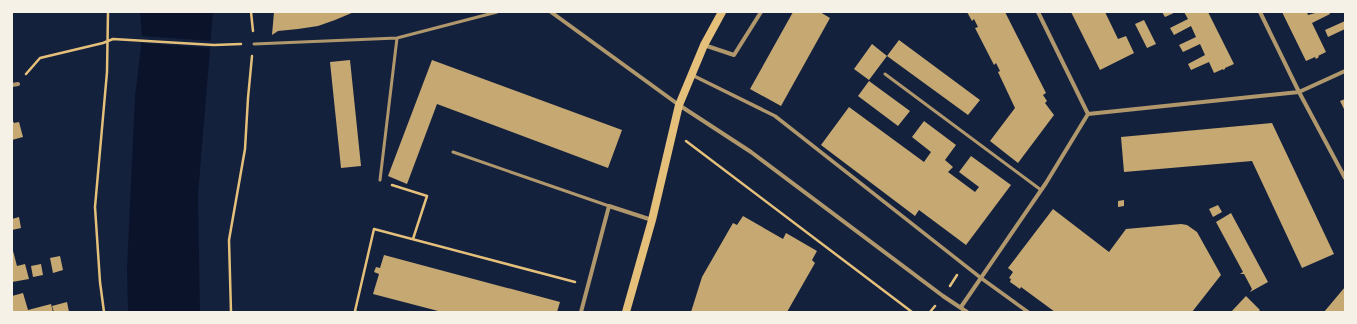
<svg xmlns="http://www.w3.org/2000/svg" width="1357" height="324" viewBox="0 0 1357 324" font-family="'Nunito Sans',sans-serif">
  <rect width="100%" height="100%" fill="#14213d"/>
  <path fill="#0b132b" d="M140,12H213L198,195L200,312H128L127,268L135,97L142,37Z"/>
  <path fill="#14213d" d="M140,36L212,41V48L140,43Z"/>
  <path fill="#c6a872" d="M274,12H354L335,20L318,26L298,29L278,31L272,35Z
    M793,12H820L830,18L781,106L750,89Z
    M967,12H1005L1046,93L1043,95L1047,101L1045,103L1054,115L1018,163L990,141L1015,108L998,72L1000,71L996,63L994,65L975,28L978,27L974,19L972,21Z
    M1071,12H1105L1118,39L1126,36L1134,53L1100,70Z
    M1162,12H1176L1165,17Z
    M1184,12H1208L1234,64L1225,68V69L1223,70V69L1214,73L1209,62L1191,70L1188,64L1205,55L1200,44L1183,52L1179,45L1196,37L1191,26L1174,35L1170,28L1188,19Z
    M1282,12H1307L1308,15L1315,13V12H1329L1330,14L1312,23L1326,52L1318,56L1319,57L1316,59L1315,57L1306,61Z
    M1144,20L1156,44L1147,48L1135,24Z
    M1345,21V29L1328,37L1325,30Z
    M899,40L980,100L968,115L887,56Z
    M872,44L887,56L869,80L854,69Z
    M350,60L361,166L341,168L330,62Z
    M432,60L622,130L608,168L437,104L407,184L388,176Z
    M869,81L910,111L898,126L858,96Z
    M1345,99V111L1340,101Z
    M849,107L924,162L931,152L912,137L924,121L956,145L945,160L953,167L948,172L975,192L979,187L959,172L971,156L1011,185L966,245L919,210L915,216L821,145Z
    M12,119L14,123L19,122L23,137L12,140Z
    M1272,123L1334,254L1302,268L1252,161L1124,172L1121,137Z
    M1124,200V206L1118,207V201Z
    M1218,205L1222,212L1213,217L1209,209Z
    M1053,209L1109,252L1126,229L1181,224L1187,225L1197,232L1221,275L1192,312H1055L1021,287L1020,289L1010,282L1011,279L1009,278L1013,272L1008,268Z
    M1231,213L1268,282L1250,292L1252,289L1244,274H1240L1243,272L1216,222Z
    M743,216L783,239L786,233L817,251L812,260L815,263L787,312H691L702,277L733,223L737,225Z
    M19,217L21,228L12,230V219Z
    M12,247L17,266L25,264L29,279L12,282Z
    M384,255L560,302L557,312H442L373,294L379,274L374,272L376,267L380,268Z
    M60,256L63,270L53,273L50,258Z
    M41,264L43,275L33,277L31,266Z
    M1345,287V312H1324Z
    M23,293L28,310L51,304L53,312H12V296Z
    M1246,296L1260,310L1258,312H1231Z
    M67,302L69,312H54L52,306Z"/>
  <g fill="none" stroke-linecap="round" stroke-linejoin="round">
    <path stroke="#e5c07b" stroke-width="2.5" d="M251,12L253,31
      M26,74L40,58L103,43L113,39L214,45L241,44
      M686,141L912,312
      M392,185L427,196L413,239
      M950,286L957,275
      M104,312L100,282L95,207L107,72L108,12
      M231,312L229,240L245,149L248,98L252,56
      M357,312L355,311L374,229L575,282
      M930,312L935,306"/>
    <path stroke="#b1986c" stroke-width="3" d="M254,44L397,38L497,12
      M885,74L1041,190
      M453,152L609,206
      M380,180L397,38"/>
    <path stroke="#b1986c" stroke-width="3.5" d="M692,75L775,116L981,278L1028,312"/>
    <path stroke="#b1986c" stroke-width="4" d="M551,12L679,105L751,152L943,296L967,312
      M1038,12L1088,114
      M1260,12L1299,92L1345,178
      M704,45L734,55L761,12
      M12,85L18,84
      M961,307L1046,183L1088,114L1299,92L1345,71
      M581,312L609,206L652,220"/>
    <path stroke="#e5c07b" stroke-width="8" d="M626,312L652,220L679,105L704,45L722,12"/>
  </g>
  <rect width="1357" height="324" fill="none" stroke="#f6f1e7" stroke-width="26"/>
</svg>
